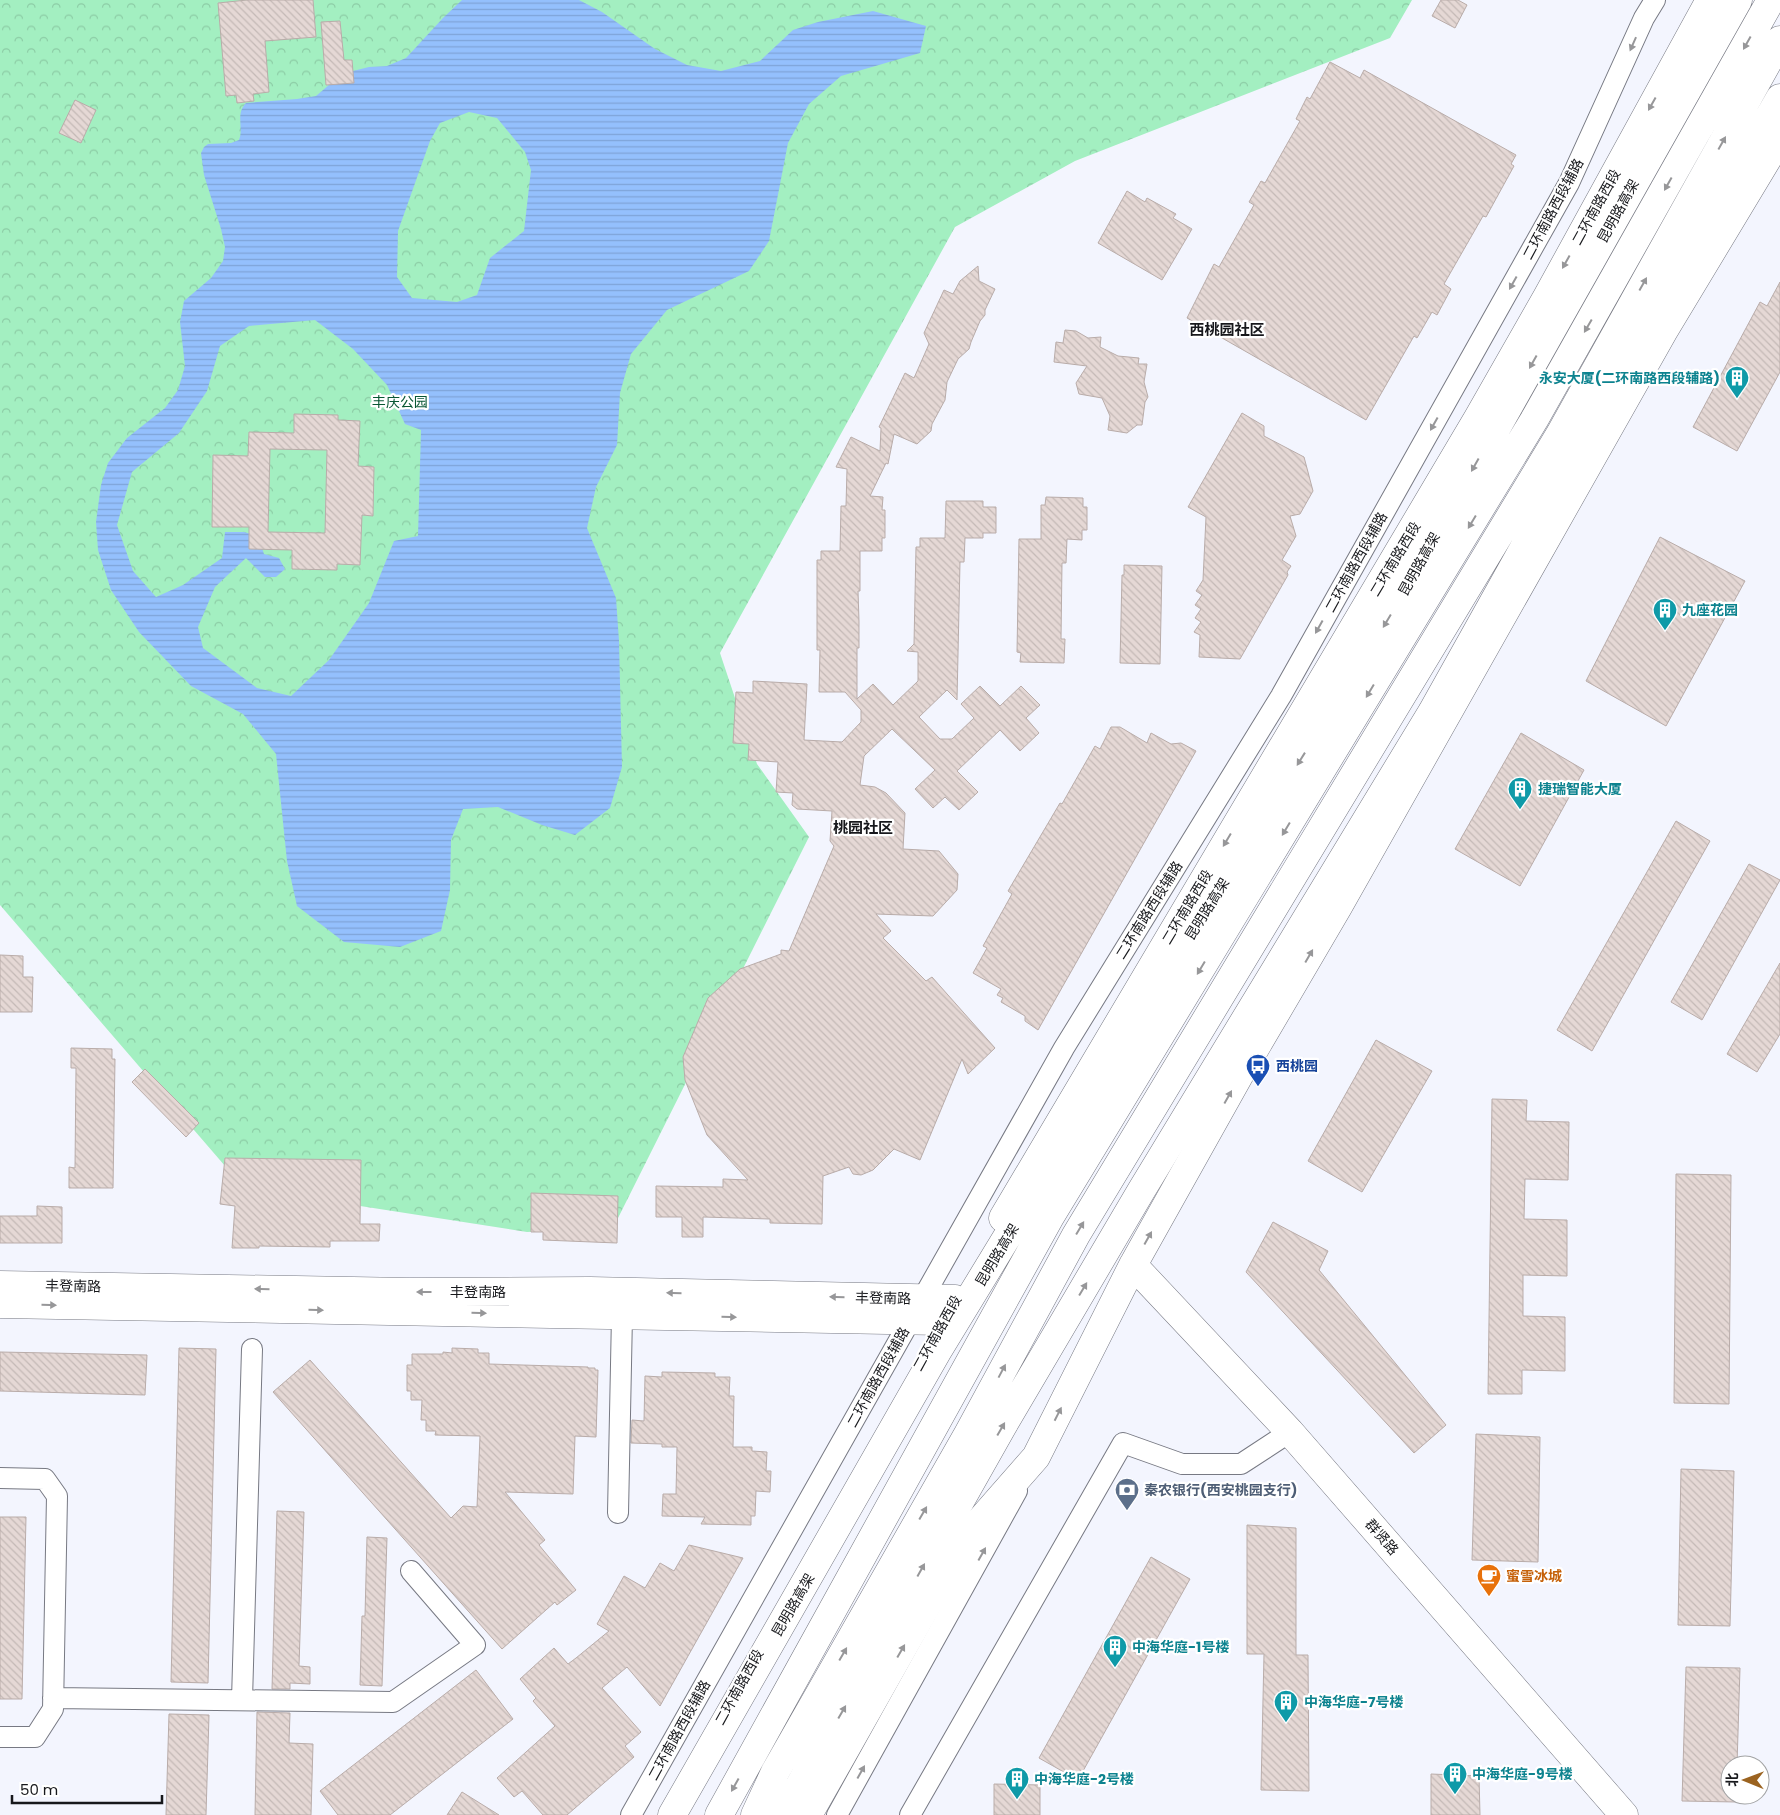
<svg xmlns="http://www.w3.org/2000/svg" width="1780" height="1815" viewBox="0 0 1780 1815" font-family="Poppins,'Noto Sans SC',sans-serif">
  <defs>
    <pattern id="park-crowns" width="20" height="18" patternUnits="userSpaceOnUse" patternTransform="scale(1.25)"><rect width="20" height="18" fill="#a3efc1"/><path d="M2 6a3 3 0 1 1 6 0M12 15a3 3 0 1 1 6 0" fill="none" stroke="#8ccca5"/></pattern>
    <pattern id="water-rules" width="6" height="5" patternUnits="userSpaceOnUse" patternTransform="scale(1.25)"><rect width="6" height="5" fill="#94c0fd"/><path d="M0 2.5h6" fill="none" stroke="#7fa4d8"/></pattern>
    <pattern id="building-back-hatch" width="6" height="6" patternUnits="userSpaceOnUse" patternTransform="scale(1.25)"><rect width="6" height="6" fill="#e5d8d5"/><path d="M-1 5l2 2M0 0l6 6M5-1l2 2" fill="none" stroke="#c4b9b6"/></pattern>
  </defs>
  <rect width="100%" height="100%" fill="#f3f5fe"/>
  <path fill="url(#park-crowns)" d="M0,0H1412L1390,38L1075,161L955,227L720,653L757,764L809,837L613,1228L527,1232L244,1188L0,905Z"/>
  <path fill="url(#water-rules)" fill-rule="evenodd" d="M462,0H579L602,12L655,49L687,65L721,71L760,61L793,30L818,22L873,11L926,26L920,53L841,76L809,104L788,143L769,241L749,271L667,310L631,354L620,393L617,445L596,487L587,528L616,598L619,641L622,767L610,808L575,835L542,825L498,807L463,809L451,840L450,890L441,931L400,947L344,942L297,906L287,861L276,754L243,714L191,686L139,632L111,590L98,550L96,522L101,485L108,463L127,438L165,408L178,390L185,366L180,322L184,301L211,278L223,261L225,247L221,229L204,175L201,153L204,147L208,144L231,143L239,140C244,128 235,114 246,103L297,99L316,96L336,79L349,72L369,67L387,66L406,58L443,18ZM469,112L497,118L525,152L531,170L524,231L490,258L477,295L457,302L412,298L397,277L398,231L430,141L440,123ZM315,320L353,349L387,385L405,424L421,430L418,536L394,541L369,603L329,660L291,696L257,688L203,648L198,627L215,587L246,558L265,577H276L285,569L279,558L264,554L258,536L244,532H225L222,558L183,585L156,597L133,571L117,525L132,472L179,433L207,391L220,346L249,326Z"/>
  <path fill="url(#building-back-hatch)" stroke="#b9aca9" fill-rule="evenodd" d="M247,0H313L316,37L265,41L269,92L253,94L254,101L237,103L236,95L226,96L218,3Z
    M1441,0H1458L1467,5L1455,28L1432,16Z
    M340,21L344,60H352L354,83L326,85L321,22Z
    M1330,62L1360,78L1364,70L1516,155L1511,164L1514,166L1486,217L1483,216L1444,284L1451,289L1437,315L1432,312L1417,338L1414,336L1366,420L1187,318L1214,264L1219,267L1254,205L1249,202L1261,181L1265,183L1300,121L1296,119L1307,97L1310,99Z
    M75,100L96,110L81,143L59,133Z
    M1127,191L1145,202L1147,198L1176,214L1173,218L1192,229L1162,280L1098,243Z
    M978,266L979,281L995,289L985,310V315L980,321L971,342L969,349L958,359L947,382L945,400L932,424L931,431L917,444L894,434L888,464L886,463L870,496L883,497L882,510H885V538H882V551H860V591H858L859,621V648H857V699L873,684L893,705L918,681V652L907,651L914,644L916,547H920V538H945L946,501H983V507H996V533H983V538H965L964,562H960L957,700L947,690L919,717L940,739H952L974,718L961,704L980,686L1000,706L1021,686L1040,705L1026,718L1039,733L1020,751L1000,730L957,771L978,792L959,810L945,797L933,808L915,789L935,770L892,729L864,756L860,785L875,787L886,793L905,813L903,849L939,851L958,874L957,890L933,916L876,914L891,931L883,938L926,981L932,977L995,1048L968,1074L962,1059L920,1160L894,1149L873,1170L861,1175L853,1174L849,1167L823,1176L822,1224L770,1223V1219L703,1217V1237H682V1217H656V1186L723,1187V1179L748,1180L707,1135L685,1080L683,1057L708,998L740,969L781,954V950L789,951L834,846L830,841L832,811L797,809L792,805L793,793L776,792L778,762L748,760L749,744L733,743L736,692L753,693V681L807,684L804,740L842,742L861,722V710L845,692H819L820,650H817V560H821V551H840L841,506H846L847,469L836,467L851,437L880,451L881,428L879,427L905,373L914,378L929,344L924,333L944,290L953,294L960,281Z
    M1780,282V372L1737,451L1693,427L1760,302L1767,306Z
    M1065,330L1076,331L1088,338L1101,337L1100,347L1118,356L1139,358L1138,364H1147L1144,382L1148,397L1145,402L1142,425H1137L1127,433L1108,430L1110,416L1102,398L1079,394L1076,383L1087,366L1054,362L1056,342L1063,343Z
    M1242,413L1264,426V436L1304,457L1313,491L1300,514L1290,516L1296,536L1282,560L1291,566L1287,572L1288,575L1240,659L1199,657L1200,635L1194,632L1201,622L1195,618L1201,609L1195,605L1202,595L1196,591L1203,580L1206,517L1188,507Z
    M294,414L338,415V420L360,421L358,466L374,467L373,516L362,515L360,565L337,564V570L292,569V550L249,549V527H212L213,455L248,456L249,432L294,433ZM270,449L327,450L325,533L268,532Z
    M1046,497L1083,498V507H1087V530H1082V540L1067,539L1066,563H1062L1061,639H1065L1064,663L1020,662L1021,653L1017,652L1019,539H1041V505H1045Z
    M1660,537L1745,581L1666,726L1586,681Z
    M1124,565L1162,566L1160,664L1120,663L1122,575H1124Z
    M1111,727H1120L1147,743L1151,733L1171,744L1181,743L1196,751L1038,1030L1025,1021V1016L1001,1002L1003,998L997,995L1001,989L973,973L987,948L983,946L1012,894L1008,891L1060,803L1062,804L1095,746L1100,749Z
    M1521,733L1584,770L1520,886L1455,849Z
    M1676,821L1710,841L1592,1051L1557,1030Z
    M1749,864L1780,880L1702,1020L1671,1002Z
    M0,955L23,956V977H33L32,1012H0Z
    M1780,963V1034L1757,1072L1727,1054Z
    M1376,1040L1432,1071L1362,1192L1308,1161Z
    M71,1048L112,1049V1059H115L113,1188H69V1167L75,1168L76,1068H71Z
    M145,1069L199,1123L186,1137L132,1082Z
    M1492,1099L1527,1100L1526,1121L1569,1122L1568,1180L1525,1179L1524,1219L1567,1220V1276L1523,1275V1316L1565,1317V1371L1522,1370V1394H1488Z
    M225,1158L361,1160L360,1224H380L379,1241H330V1247L259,1246V1248H232L235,1206L220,1204Z
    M1676,1174L1731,1175L1729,1404L1674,1403Z
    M531,1193L618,1196L617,1243L543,1240V1232H531Z
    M37,1206L62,1207V1243H0V1216H37Z
    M1273,1222L1328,1251L1319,1270L1446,1425L1414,1453L1246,1272Z
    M179,1348L216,1349L208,1683L171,1682Z
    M452,1348L478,1349V1353H489V1364L588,1367V1368H595V1370H598L596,1437L575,1436L573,1494L505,1492L545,1540L539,1545L576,1590L557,1605L555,1602L502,1649L273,1392L310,1360L451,1518L463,1506L477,1507L480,1436L435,1435L436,1431H426V1420H421L422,1400H411V1391H407V1365H412V1354H443V1352L452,1353Z
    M0,1352L147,1355L145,1395L0,1391Z
    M662,1372L715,1373V1377H730L729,1396H734L733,1447H752V1451L767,1452L766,1471H771L770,1492L756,1491L755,1516H751V1525L701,1524L705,1517L662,1516L663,1494H676L677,1447H662V1444L631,1443L632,1420L644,1421L645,1376L662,1377Z
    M1476,1434L1540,1437L1538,1562L1472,1560Z
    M1681,1469L1734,1471L1730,1626L1678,1625Z
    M277,1511L304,1512L299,1666L310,1667V1684L290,1683V1689H272Z
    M0,1517H26L22,1699H0Z
    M1247,1525L1296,1528V1655H1308L1309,1791L1261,1790L1264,1654H1247Z
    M367,1537L387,1538L382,1686L360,1685L362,1616H365Z
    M689,1545L743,1558L660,1706L627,1667L602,1688L641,1732L625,1746L634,1757L567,1815H543L522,1791L514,1797L497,1778L555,1726L533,1701L536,1698L520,1679L554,1648L568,1664L576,1658L609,1631L597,1624L624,1576L645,1588L660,1563L674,1571Z
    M1151,1557L1190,1579L1078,1780L1039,1758Z
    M1686,1667L1740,1668L1737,1765H1730V1795H1736V1802L1682,1801Z
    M476,1670L513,1719L390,1815H338L320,1791Z
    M257,1712L290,1713L289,1743L313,1744L311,1815H255Z
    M169,1714L209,1715L206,1815H166Z
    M1431,1774L1479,1776L1480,1815H1431Z
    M994,1784L1040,1785V1815H994Z
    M462,1792L499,1815H447Z"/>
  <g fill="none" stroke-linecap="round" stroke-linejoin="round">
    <defs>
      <path id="street" d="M0,1478L45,1479L57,1496L53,1709L35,1737H0
        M618,1513L622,1315
        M53,1698L393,1702L475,1645L411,1571
        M242,1700L252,1349
        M631,1815L1064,1048L1281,696L1569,183L1644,18L1655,0
        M837,1815L1017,1491
        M910,1815L1123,1443L1182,1464H1241L1290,1432"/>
      <path id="secondary" d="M1003,1218L1478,418L1547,297L1710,0
        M1133,1265L1290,1432L1624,1815
        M0,1285L409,1292L590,1291L955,1299
        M0,1304L943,1321
        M808,1815L965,1538L1036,1457L1133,1265L1240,1074L1338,907L1663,332L1780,138"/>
      <path id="highway" d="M672,1815L937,1352L1206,910L1388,620L1738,0
        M719,1815L1050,1217L1534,420L1771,0
        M755,1815L775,1772L968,1434L1076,1235L1560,434L1780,40
        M783,1815L1002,1427L1141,1191L1432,712L1582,444L1780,98"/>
    </defs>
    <use href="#street" stroke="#777983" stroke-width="22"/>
    <use href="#secondary" stroke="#777983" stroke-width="29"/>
    <use href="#highway" stroke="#777983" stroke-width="29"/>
    <use href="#street" stroke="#fff" stroke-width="20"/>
    <use href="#secondary" stroke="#fff" stroke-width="28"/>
    <use href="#highway" stroke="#fff" stroke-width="28"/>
  </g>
  <defs><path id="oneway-solid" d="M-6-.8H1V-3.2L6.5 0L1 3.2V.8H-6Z" transform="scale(1.25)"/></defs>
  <g fill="#979799">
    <use href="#oneway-solid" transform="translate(1747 43) rotate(119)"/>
    <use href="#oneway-solid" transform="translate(1633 44) rotate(114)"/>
    <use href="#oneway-solid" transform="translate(1652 104) rotate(119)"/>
    <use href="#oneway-solid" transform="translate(1722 143) rotate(-61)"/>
    <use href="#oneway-solid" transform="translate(1668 184) rotate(119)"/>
    <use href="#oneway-solid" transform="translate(1566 262) rotate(119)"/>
    <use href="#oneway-solid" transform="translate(1513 283) rotate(119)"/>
    <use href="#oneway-solid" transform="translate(1643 284) rotate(-61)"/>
    <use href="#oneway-solid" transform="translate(1588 326) rotate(120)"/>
    <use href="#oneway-solid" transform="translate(1533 362) rotate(119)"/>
    <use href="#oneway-solid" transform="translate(1434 424) rotate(119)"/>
    <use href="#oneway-solid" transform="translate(1475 465) rotate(119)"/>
    <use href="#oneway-solid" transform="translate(1472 522) rotate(121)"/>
    <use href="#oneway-solid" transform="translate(1387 621) rotate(121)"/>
    <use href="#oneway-solid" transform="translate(1319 627) rotate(119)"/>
    <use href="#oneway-solid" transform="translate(1370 691) rotate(121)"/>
    <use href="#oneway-solid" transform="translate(1301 759) rotate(122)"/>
    <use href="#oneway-solid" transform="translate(1286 829) rotate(121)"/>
    <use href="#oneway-solid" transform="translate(1227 840) rotate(121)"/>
    <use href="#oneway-solid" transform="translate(1309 956) rotate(-60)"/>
    <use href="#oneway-solid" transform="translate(1201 968) rotate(121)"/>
    <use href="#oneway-solid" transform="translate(1228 1097) rotate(-61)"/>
    <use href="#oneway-solid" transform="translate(1080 1228) rotate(-59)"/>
    <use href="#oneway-solid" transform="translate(1148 1238) rotate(-61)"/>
    <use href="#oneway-solid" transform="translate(262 1289) rotate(-179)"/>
    <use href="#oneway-solid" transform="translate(1083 1289) rotate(-59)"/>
    <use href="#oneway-solid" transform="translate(424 1292) rotate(180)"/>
    <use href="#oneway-solid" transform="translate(674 1293) rotate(-179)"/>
    <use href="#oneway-solid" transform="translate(837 1297) rotate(-179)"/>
    <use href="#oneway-solid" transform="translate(49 1305) rotate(1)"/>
    <use href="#oneway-solid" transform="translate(316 1310) rotate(1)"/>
    <use href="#oneway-solid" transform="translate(479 1313) rotate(1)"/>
    <use href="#oneway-solid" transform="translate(729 1317) rotate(1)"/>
    <use href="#oneway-solid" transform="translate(1002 1371) rotate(-62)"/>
    <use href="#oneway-solid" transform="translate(1058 1414) rotate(-63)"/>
    <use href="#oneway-solid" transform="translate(1001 1429) rotate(-60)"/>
    <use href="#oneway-solid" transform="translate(923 1513) rotate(-60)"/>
    <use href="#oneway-solid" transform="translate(982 1554) rotate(-61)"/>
    <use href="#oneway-solid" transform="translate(921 1570) rotate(-61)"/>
    <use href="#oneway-solid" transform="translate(901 1651) rotate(-60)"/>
    <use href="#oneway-solid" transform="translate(843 1654) rotate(-60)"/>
    <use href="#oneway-solid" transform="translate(842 1712) rotate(-60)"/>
    <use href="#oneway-solid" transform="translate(861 1772) rotate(-61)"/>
    <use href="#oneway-solid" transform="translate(735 1785) rotate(119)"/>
  </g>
  <defs>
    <symbol id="building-pin" viewBox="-11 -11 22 30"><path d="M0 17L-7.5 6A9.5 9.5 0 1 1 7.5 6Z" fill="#0f9aa8" stroke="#fff"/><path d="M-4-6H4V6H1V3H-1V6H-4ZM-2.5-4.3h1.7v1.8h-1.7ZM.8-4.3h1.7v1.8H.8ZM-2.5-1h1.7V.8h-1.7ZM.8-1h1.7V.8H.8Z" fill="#fff"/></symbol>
    <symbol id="bus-pin" viewBox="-11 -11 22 30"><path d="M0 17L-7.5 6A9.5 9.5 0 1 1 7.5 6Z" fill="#1a4fb4" stroke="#fff"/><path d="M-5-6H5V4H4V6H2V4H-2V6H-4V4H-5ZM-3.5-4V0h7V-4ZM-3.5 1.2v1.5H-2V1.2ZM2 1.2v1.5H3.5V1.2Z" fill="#fff"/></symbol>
    <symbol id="bank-pin" viewBox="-11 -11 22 30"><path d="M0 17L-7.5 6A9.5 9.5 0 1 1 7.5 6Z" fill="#5c6f8a" stroke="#fff"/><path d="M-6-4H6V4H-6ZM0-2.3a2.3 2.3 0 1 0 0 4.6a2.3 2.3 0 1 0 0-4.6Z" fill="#fff"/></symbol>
    <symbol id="cafe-pin" viewBox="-11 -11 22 30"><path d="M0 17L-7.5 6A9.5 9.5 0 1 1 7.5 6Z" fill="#e8710a" stroke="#fff"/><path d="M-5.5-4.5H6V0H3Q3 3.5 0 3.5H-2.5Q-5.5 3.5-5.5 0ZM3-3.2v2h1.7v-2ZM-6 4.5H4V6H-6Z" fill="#fff"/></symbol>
  </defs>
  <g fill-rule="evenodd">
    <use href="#building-pin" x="1723" y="364" width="28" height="38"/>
    <use href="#building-pin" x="1651" y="596" width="28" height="38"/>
    <use href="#building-pin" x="1506" y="775" width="28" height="38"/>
    <use href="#bus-pin" x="1244" y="1052" width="28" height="38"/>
    <use href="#bank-pin" x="1113" y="1476" width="28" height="38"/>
    <use href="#cafe-pin" x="1475" y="1562" width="28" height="38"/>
    <use href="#building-pin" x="1101" y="1633" width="28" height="38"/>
    <use href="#building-pin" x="1272" y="1688" width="28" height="38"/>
    <use href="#building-pin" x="1441" y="1760" width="28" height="38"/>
    <use href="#building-pin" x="1003" y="1765" width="28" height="38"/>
  </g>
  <g text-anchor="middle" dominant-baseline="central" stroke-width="4.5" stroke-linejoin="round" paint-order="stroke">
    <g font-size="14" fill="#17181c" stroke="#fff">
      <text transform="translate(1596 207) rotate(-61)">二环南路西段</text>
      <text transform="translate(1553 209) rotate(-62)">二环南路西段辅路</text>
      <text transform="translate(1618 211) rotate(-61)">昆明路高架</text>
      <text transform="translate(1395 559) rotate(-59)">二环南路西段</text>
      <text transform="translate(1356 562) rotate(-61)">二环南路西段辅路</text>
      <text transform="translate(1419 564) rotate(-61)">昆明路高架</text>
      <text transform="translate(1187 907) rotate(-59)">二环南路西段</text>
      <text transform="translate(1207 909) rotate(-58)">昆明路高架</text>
      <text transform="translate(1149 910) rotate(-58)">二环南路西段辅路</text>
      <text transform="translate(997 1255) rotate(-59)">昆明路高架</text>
      <text transform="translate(73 1286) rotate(1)">丰登南路</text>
      <text x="478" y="1292">丰登南路</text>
      <text transform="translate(883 1298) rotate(1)">丰登南路</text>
      <text transform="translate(937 1333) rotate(-61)">二环南路西段</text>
      <text transform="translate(878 1377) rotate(-61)">二环南路西段辅路</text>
      <text transform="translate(1382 1537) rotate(49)">群贤路</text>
      <text transform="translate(793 1605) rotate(-60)">昆明路高架</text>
      <text transform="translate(739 1687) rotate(-61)">二环南路西段</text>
      <text transform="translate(679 1730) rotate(-61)">二环南路西段辅路</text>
    </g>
    <g font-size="14" font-weight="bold" fill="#0d838f" stroke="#fff" text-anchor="start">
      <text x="1720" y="378" text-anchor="end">永安大厦(二环南路西段辅路)</text>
      <text x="1682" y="610">九座花园</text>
      <text x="1538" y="789">捷瑞智能大厦</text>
      <text x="1132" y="1647">中海华庭-1号楼</text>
      <text x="1304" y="1702">中海华庭-7号楼</text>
      <text x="1472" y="1774">中海华庭-9号楼</text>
      <text x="1034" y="1779">中海华庭-2号楼</text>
    </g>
    <g font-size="14" fill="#095734" stroke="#fff">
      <text x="400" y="402">丰庆公园</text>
    </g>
    <g font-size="14" font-weight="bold" fill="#164399" stroke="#fff" text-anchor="start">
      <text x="1276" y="1066">西桃园</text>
    </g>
    <g font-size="14" font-weight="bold" fill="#4e5e75" stroke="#fff" text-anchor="start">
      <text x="1144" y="1490">秦农银行(西安桃园支行)</text>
    </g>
    <g font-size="14" font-weight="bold" fill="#c56008" stroke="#fff" text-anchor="start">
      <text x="1506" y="1576">蜜雪冰城</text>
    </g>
    <g font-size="15" font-weight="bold" fill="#17181c" stroke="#fff">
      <text x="1227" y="329">西桃园社区</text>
      <text x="863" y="827">桃园社区</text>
    </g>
  </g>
  <g transform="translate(1745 1780) rotate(271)"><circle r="24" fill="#ffffff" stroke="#a2a3a4"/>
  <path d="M0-4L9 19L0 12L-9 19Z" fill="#9b6320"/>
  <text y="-8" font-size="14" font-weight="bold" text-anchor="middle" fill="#17181c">北</text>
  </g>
  <path d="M12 1795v8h150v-8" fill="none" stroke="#17181c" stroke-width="2.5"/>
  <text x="20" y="1795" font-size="15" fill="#17181c" stroke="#ffffff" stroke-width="4" paint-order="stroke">50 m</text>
</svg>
